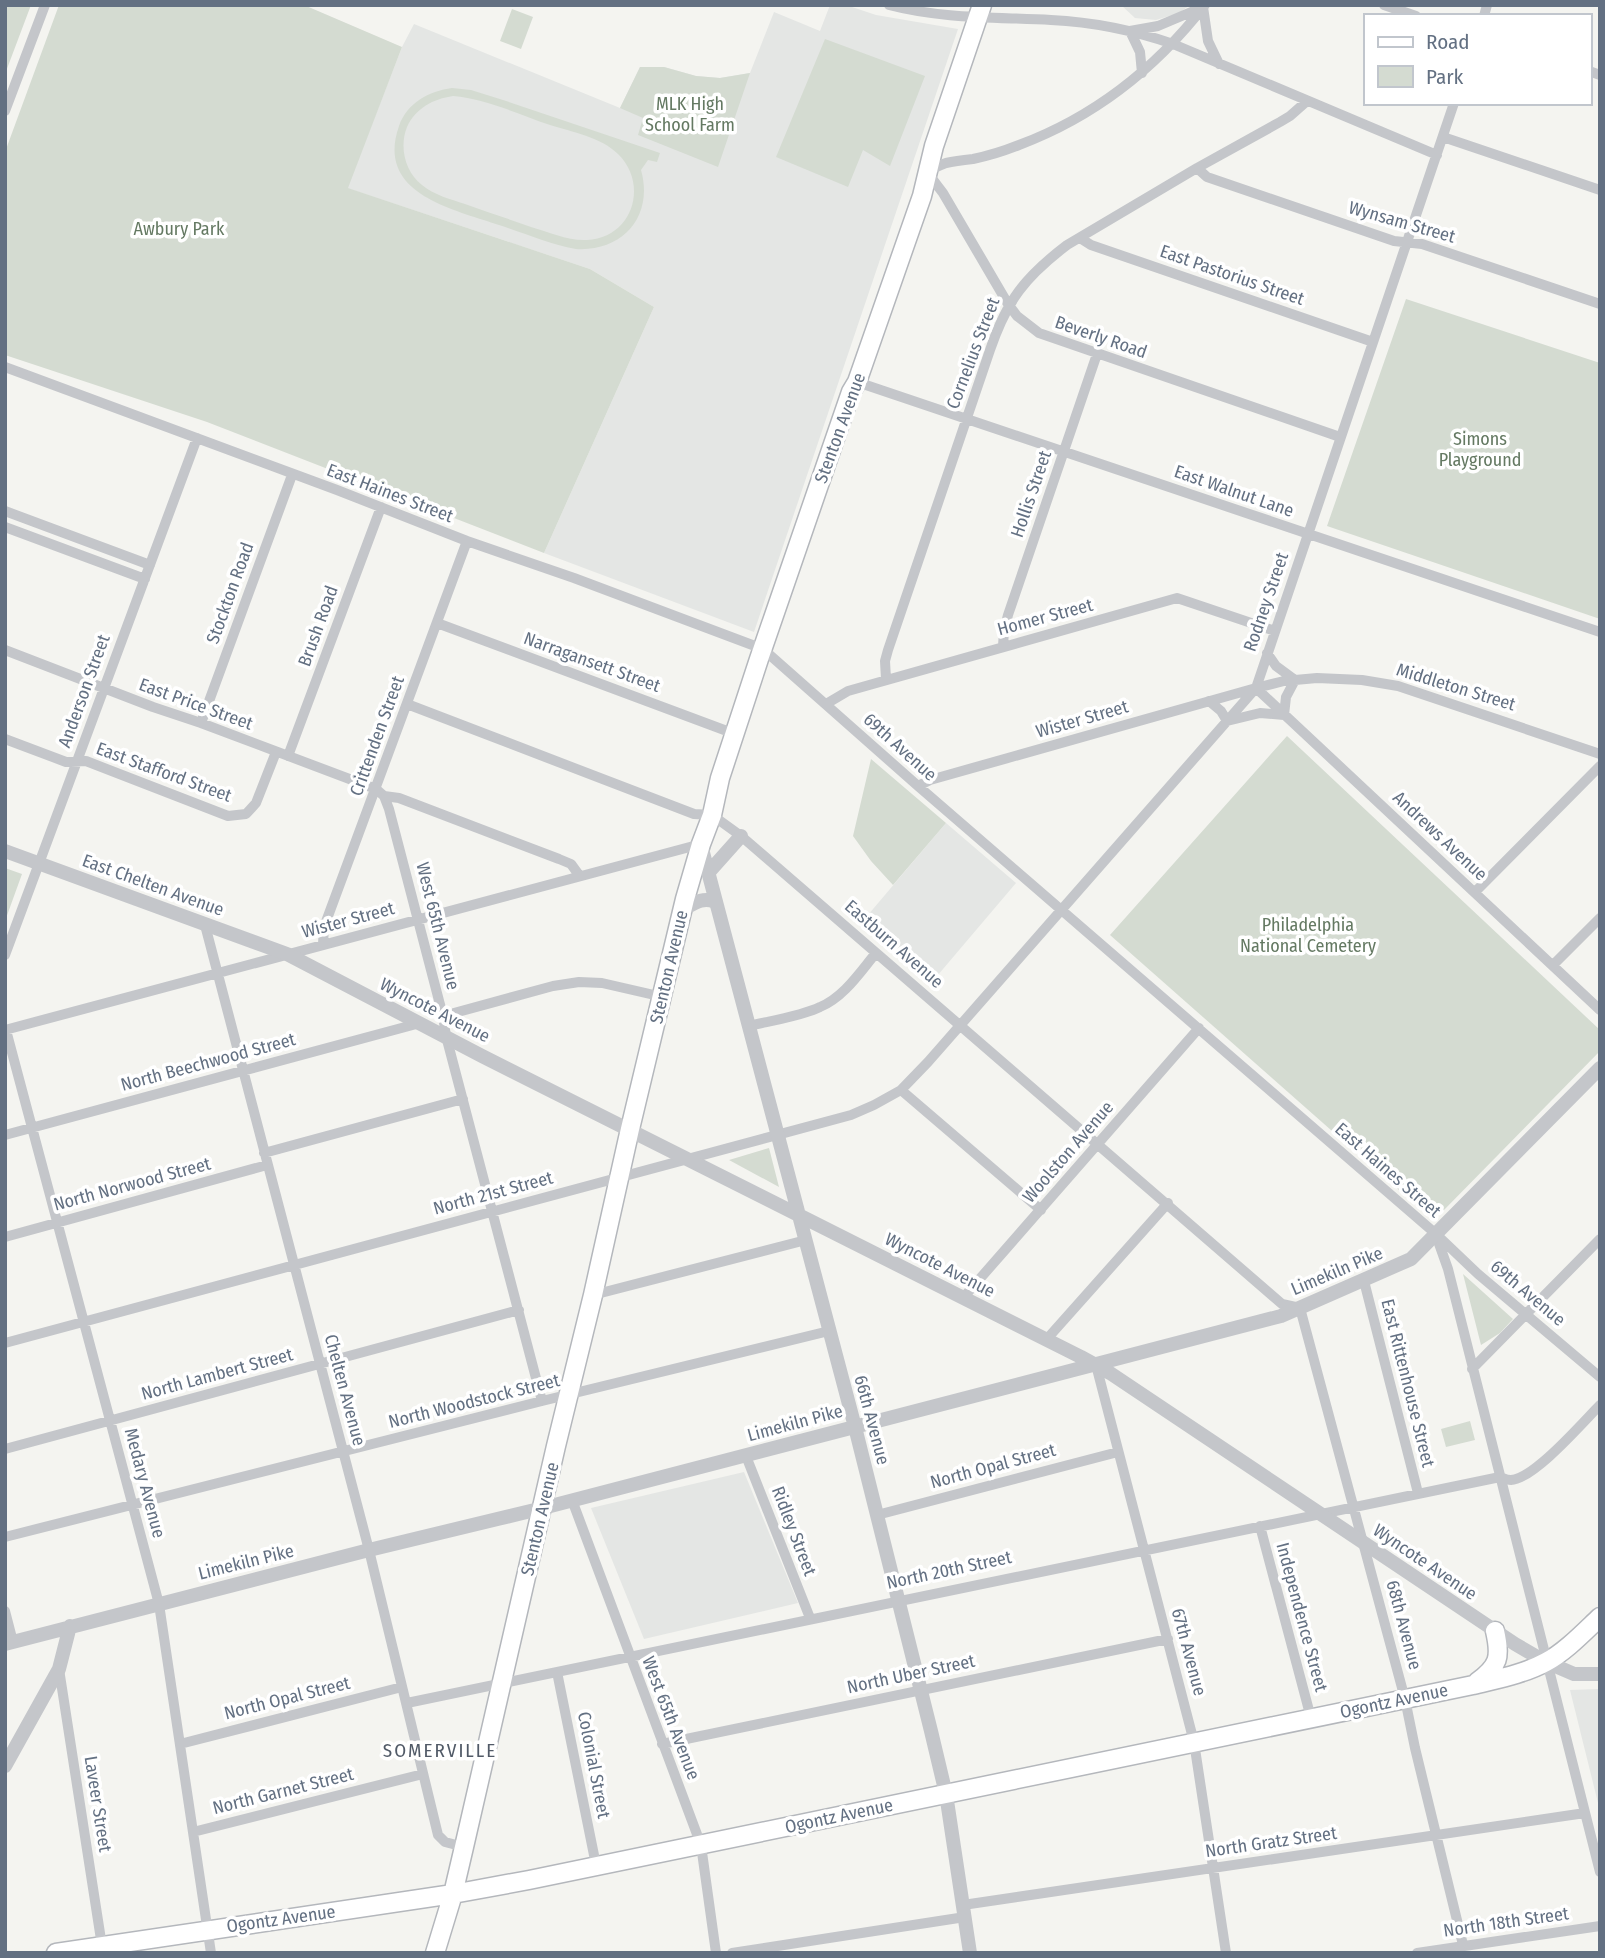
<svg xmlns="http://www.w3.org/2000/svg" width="1605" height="1958" viewBox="0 0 1605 1958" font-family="'Fira Sans Condensed',sans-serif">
  <rect width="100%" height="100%" fill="#f4f4f0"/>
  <path fill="#e4e6e4" d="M830,5H846L876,15L958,29L754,632L544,553L654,307L590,269L347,188L402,47L414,24L620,108L640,67H664L696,76L720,78L750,73L774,12L820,31Z
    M1121,5H1190L1179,13L1156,20L1135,18Z
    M946,823L1016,883L932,982L862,922Z
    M744,1472L798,1603L644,1639L591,1508Z
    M1600,1689V1811L1570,1690Z"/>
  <path fill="#d4dbd1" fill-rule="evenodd" d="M5,5H31L5,74Z
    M59,5H304L402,47L348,188L590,269L654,307L544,553L207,422L5,355V152Z
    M512,9L533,17L521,49L500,41Z
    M825,39L925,76L890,166L863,150L848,187L776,157Z
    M640,67H664L696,76L720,78L750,73L718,167L638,135L643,118L620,108Z
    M452,88L471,90L503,100L660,153L657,162L648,160L641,170C654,216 623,252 576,249C549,244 524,233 499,225C453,209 375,194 399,126C407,103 429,91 452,88ZM453,96C486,99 518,114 550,125C572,132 601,137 618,154C649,184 633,238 587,240C568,241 549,232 531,227C509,219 487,212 465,204C450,199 434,195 422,185C405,172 399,147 407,127C416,108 433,99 453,96Z
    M1406,299L1600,363V619L1327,526Z
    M1287,736L1600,1030V1051L1442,1212L1425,1213L1110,935Z
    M871,759L946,823L893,885L871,861L853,836Z
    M5,868L22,874L5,921Z
    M769,1148L779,1187L729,1160Z
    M1463,1274L1513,1319L1500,1333L1481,1345Z
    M1470,1421L1475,1440L1446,1447L1441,1429Z"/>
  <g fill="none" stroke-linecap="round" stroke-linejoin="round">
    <defs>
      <path id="primary" d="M1477,1682C1499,1666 1501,1657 1495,1631
        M56,1953L453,1894L529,1880L1473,1685C1497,1679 1524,1674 1546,1662C1565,1652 1584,1632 1600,1617
        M435,1953L453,1894L464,1847L556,1446L593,1295L630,1129L685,899L701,844L712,815L720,778L759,659L851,392L857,382L922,196L934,146L982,5"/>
    </defs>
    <use href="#primary" stroke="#b4b7bc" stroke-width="21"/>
    <path stroke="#c4c6ca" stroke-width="10" d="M889,5C942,19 997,17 1051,20C1093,22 1133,30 1173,44L1437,155
      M1205,5C1156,68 1094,117 1019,145C1004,151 988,156 973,159C964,160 955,161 946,163C940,165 933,169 927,172L943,193L1008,304L1017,316L1039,333L1340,437
      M1384,5L1416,16
      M1484,16L1487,5
      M1589,71L1600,75
      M1142,73L1140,52L1130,31L1158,26L1203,7L1208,41L1219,64
      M5,111L45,5
      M1443,137L1600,190
      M1197,168L1207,177L1394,241L1422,244L1600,304
      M1080,238L1091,245L1373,342
      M5,367L337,490L467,541L574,578L763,649L918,786L1436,1234L1478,1274L1600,1377
      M857,382L1600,632
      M5,511L150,565
      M5,527L145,579
      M437,623L735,734
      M1003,646L1004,631L1008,615L1097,354
      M5,650L153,707L201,723L376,789L384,796L389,809L443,1016L446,1036L542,1401
      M886,679L885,661L888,650L990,350C1007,300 1025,277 1067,245L1197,168L1280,122L1290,116L1307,101
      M1256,688L1600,1010
      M1209,701L1221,711L1227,721L1260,713L1284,715L1286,697L1295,680L1276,666L1267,653
      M407,704L694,814L712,815L741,836L1282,1304L1300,1308L1405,1699L1415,1748L1465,1953
      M826,704L848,691L1177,598L1275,631
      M201,723L292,475
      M5,739L66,762L86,761L228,816L246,814L256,803L276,752
      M288,756L381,507
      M918,786L930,780L1256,688L1284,681L1317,678L1362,680L1398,686L1600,754
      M384,796L399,798L559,859L571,864L579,875
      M1475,892L1600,766
      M205,925L369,1550L438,1835L445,1842L464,1847
      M323,944L324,927L467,541
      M5,955L197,438
      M1553,965L1600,918
      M443,1016L553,986L579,982L602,983L663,997
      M749,1026C770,1021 802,1016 820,1007C844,997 860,972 876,953
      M5,1030L701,844
      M6,1030L159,1604L211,1953
      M901,1090L1041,1210
      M5,1135L420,1023
      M264,1153L463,1099
      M5,1237L267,1165
      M1437,1238L1448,1269L1600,1872
      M1364,1281L1418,1493
      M593,1295L806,1240
      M963,1298L1199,1028
      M1046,1340L1168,1203
      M5,1343L851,1115L874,1105L901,1090L928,1062L1256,688L1454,103
      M1096,1365L1194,1742L1226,1953
      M1472,1369L1600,1239
      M5,1449L519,1310
      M746,1456L810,1618
      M572,1500L701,1845L716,1953
      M877,1515L1118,1452
      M1260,1526L1311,1718
      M5,1537L542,1401L829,1331
      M5,1611L13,1642
      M59,1669L102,1946
      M557,1672L596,1865
      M407,1703L1500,1477C1503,1478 1507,1480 1511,1480C1534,1479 1583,1422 1600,1405
      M180,1744L402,1687
      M662,1744L1168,1639
      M193,1832L423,1774
      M963,1905L1585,1813
      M732,1953L965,1917
      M1417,1953L1600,1926"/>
    <path stroke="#c4c6ca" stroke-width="14" d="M701,845L855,1427L931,1731L946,1794L970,1953
      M5,851L287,954L482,1056L1081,1357L1110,1373L1515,1644L1546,1662L1574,1674H1600
      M708,873L741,836
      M682,910C693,904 703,896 715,902
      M5,1644L369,1550L543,1508L1281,1316L1411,1259L1600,1068
      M5,1766L59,1669L70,1626"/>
    <use href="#primary" stroke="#fff" stroke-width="18"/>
  </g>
  <g text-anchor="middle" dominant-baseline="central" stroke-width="7" stroke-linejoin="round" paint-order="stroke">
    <g font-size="18" fill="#647962" stroke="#fff">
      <text x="690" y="104">MLK High<tspan x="690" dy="21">School Farm</tspan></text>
      <text x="179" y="229">Awbury Park</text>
      <text x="1480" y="439">Simons<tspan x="1480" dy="21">Playground</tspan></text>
      <text x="1308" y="925">Philadelphia<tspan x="1308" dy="21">National Cemetery</tspan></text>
    </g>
    <g font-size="18" fill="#637082" stroke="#fff">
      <text transform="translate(1402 222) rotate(16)">Wynsam Street</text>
      <text transform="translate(1232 275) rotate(19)">East Pastorius Street</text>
      <text transform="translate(1101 337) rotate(19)">Beverly Road</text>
      <text transform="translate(973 353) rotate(-69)">Cornelius Street</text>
      <text transform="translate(840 428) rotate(-70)">Stenton Avenue</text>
      <text transform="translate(1234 491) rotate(19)">East Walnut Lane</text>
      <text transform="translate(390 493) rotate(21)">East Haines Street</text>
      <text transform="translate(1031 494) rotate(-71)">Hollis Street</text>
      <text transform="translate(230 593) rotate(-70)">Stockton Road</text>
      <text transform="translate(1266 602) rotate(-71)">Rodney Street</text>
      <text transform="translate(1045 617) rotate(-15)">Homer Street</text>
      <text transform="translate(318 626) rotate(-70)">Brush Road</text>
      <text transform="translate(592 662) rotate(20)">Narragansett Street</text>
      <text transform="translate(1456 687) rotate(17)">Middleton Street</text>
      <text transform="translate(84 691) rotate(-70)">Anderson Street</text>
      <text transform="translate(196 704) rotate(20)">East Price Street</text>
      <text transform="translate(1082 719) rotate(-16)">Wister Street</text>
      <text transform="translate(377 736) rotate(-70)">Crittenden Street</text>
      <text transform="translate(900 747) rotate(42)">69th Avenue</text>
      <text transform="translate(164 772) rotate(20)">East Stafford Street</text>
      <text transform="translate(1440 836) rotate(43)">Andrews Avenue</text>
      <text transform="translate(153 885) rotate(20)">East Chelten Avenue</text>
      <text transform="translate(348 920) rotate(-15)">Wister Street</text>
      <text transform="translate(438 926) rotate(76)">West 65th Avenue</text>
      <text transform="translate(894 944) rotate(41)">Eastburn Avenue</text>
      <text transform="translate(669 967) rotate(-77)">Stenton Avenue</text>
      <text transform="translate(435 1010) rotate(27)">Wyncote Avenue</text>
      <text transform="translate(208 1062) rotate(-15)">North Beechwood Street</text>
      <text transform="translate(1068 1152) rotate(-49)">Woolston Avenue</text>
      <text transform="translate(1388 1170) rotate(41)">East Haines Street</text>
      <text transform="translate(132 1184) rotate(-15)">North Norwood Street</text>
      <text transform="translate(493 1193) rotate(-15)">North 21st Street</text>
      <text transform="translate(940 1265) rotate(27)">Wyncote Avenue</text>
      <text transform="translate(1337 1271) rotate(-23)">Limekiln Pike</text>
      <text transform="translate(1528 1293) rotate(40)">69th Avenue</text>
      <text transform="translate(217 1374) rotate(-15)">North Lambert Street</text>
      <text transform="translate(1408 1383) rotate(76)">East Rittenhouse Street</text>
      <text transform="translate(345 1390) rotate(75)">Chelten Avenue</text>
      <text transform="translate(474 1401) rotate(-14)">North Woodstock Street</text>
      <text transform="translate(872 1420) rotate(75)">66th Avenue</text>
      <text transform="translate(795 1423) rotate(-15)">Limekiln Pike</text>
      <text transform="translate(993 1466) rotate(-15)">North Opal Street</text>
      <text transform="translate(145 1483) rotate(75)">Medary Avenue</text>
      <text transform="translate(540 1519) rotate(-77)">Stenton Avenue</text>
      <text transform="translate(794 1531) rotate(69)">Ridley Street</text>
      <text transform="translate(246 1562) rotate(-14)">Limekiln Pike</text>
      <text transform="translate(1425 1562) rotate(34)">Wyncote Avenue</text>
      <text transform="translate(949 1570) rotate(-12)">North 20th Street</text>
      <text transform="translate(1302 1617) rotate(75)">Independence Street</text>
      <text transform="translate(1404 1625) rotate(75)">68th Avenue</text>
      <text transform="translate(1189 1652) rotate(75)">67th Avenue</text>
      <text transform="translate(911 1674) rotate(-12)">North Uber Street</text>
      <text transform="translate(287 1698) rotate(-14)">North Opal Street</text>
      <text transform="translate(1394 1701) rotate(-12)">Ogontz Avenue</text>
      <text transform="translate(671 1718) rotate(69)">West 65th Avenue</text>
      <text transform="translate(594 1765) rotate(79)">Colonial Street</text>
      <text transform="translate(283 1791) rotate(-14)">North Garnet Street</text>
      <text transform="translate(98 1804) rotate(81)">Laveer Street</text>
      <text transform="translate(839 1816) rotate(-12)">Ogontz Avenue</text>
      <text transform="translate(1271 1842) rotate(-8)">North Gratz Street</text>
      <text transform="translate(281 1919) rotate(-8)">Ogontz Avenue</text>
      <text transform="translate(1506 1922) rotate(-8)">North 18th Street</text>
    </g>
    <g font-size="19" letter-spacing="2" fill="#515a67" stroke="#fff">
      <text x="440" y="1750">SOMERVILLE</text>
    </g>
  </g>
  <rect width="1605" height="1958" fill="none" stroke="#637082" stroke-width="14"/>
  <rect x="1364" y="14" width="228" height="91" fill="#ffffff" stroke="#c1c6cd" stroke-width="2"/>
  <rect x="1378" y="37" width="35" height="10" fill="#ffffff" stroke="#c1c6cd" stroke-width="2"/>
  <text x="1426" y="49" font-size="21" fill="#637082">Road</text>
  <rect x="1378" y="66" width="35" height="21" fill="#d4dbd1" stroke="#c1c6cd" stroke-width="2"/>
  <text x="1426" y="84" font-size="21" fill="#637082">Park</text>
</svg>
